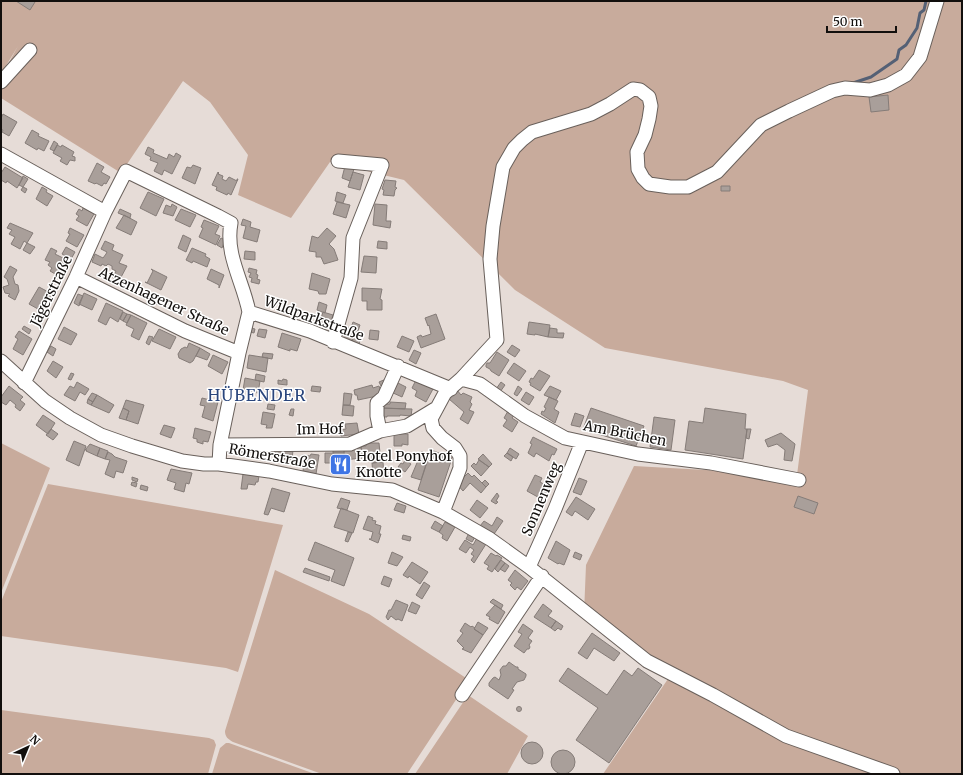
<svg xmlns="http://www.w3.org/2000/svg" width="963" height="775" viewBox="0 0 963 775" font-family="Merriweather,serif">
  <rect width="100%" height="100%" fill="#e6dcd7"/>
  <path fill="#c8ab9c" d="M1,1H962V774H603L670,676L584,613L586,565L634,466L797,475L808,390L783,381L605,348L515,290L404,180L330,162L291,218L238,195L248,155L210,102L183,81L121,173L1,98V77L18,46L1,74Z
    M1,443L50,468L1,593Z
    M48,484L283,525L238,672L226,668L1,636V602Z
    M275,570L369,614L469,680L407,774H322L233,742C228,739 225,737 225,731Z
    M468,695L528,736L507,774H415Z
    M1,710L209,738L214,740L216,745L208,774H1Z
    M226,743H229L315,774H212L220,748Z"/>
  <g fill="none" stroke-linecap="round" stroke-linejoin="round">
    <path stroke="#546075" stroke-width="3" d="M853,83L871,77L897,59L899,50L906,45L917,28L920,13L924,10L926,1"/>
  </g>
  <path fill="#a99f9a" stroke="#857c78" d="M16,1H33L35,2L30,10Z
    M888,95L889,110L871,112L869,97Z
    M3,114L17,122L9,136L2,132L3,130L1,129V118Z
    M32,130L39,134L38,136L49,141L44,151L38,148L37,150L25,143Z
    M54,141L58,144L54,151L50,149Z
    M57,145L61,147L62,145L74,152L72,156L75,157V161L70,160L67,165L60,161L62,158L53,153Z
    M148,147L154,150L153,153L167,159L169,154L174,157L176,153L181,156L172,174L164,170L162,175L154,171L158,163L150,160L151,157L145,154Z
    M97,163L104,167L101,172L110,177L106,184L104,183L102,186L96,183L95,184L88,181Z
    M193,165L201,168L195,184L182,178L187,167L191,168Z
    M345,166L354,169L350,181L342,178Z
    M5,167L23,178L17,188L7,181L6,183L1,180V173Z
    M218,172L219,173L218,174L223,176L222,179L226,181L229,177L237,181V179H238L231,195L228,193L227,195L216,190L217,187L212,185Z
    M353,172L364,175L360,190L348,187Z
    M23,176L28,179L23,187L27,189L25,193L21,190L23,187L19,185Z
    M385,180L396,181L395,187L397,188L395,190L394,196L383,195L384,190L382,189Z
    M721,186H730V191H721Z
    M42,187L47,190L46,192L53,196L47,206L36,199Z
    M148,192L164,199L156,216L140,208Z
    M337,192L346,195L343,203L335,201Z
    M337,202L350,205L346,218L333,214Z
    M172,204L177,207L173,216L163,213L166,205L171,207Z
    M375,204L387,205L386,221H391L390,228L373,225Z
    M83,208L94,214L87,226L76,220L79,216L76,214L79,209L82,211Z
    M120,209L131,214L130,218L118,213Z
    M181,209L196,215L190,227L175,220Z
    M124,215L137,222L131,235L116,228Z
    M243,219L251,222L250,227L260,230L257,242L243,238L246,226L241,225Z
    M204,220L219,226L215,234L220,236L216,245L199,237L203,228L201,227Z
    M10,223L33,233L27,243L24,241L20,249L11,244L15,237L9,234L12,230L7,228Z
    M70,228L84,235L77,247L66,241L70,234L68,233Z
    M327,228L336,236L329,244L334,249L338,260L324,264L321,257H316V252L309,251L312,236L318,238Z
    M183,235L191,239L186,252L178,248Z
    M221,238L225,240L222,248L217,245Z
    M105,241L114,245L112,250L123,255L119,263L127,266L119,281L113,278L116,271L112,269V266L108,264L106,266L102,264L101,266L92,262L95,254L103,258L106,254L107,252L101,249Z
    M378,241L387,242V249L377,248Z
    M27,243L35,247L30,254L23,250Z
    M66,247L75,252L71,259L62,254Z
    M51,248L57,251L55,254L69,261L65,267L62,265L57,275L50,271L52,268L48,265L50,262L45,260Z
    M192,248L206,254L205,256L210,259L207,267L193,261L192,263L186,260Z
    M245,251L255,252V260L244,259Z
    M364,256L377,257L376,273L361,272Z
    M10,266L17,270L13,277L15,284L18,285L19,291L15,300L8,296L10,294L5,293L3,287L9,285L7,279L4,277Z
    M249,268L257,270L256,274L258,275L257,279L260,280L259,284L251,282L252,278L249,277L251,273L248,272Z
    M151,269L167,277L161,290L145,282L147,283L153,271Z
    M211,269L224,275L219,288V285L207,279Z
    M312,273L330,279L326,294H319L318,291L309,289Z
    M39,287L54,295L46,309L40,305L38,309L29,304Z
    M362,288L382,289L380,299L382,300V310H367V301H362Z
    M84,293L97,299L92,310L79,304Z
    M78,294L83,296L79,306L74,303Z
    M157,296L162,298L159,305L152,302L153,300L155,301Z
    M319,302L327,305L325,313L317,310Z
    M106,303L123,311L118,322L110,317L106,325L98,321Z
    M123,312L127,314L123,321L120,319Z
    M323,312L333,315L329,328L319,325Z
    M127,314L131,315L127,323L123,321Z
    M308,314L311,315L309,322L306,321Z
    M436,314L445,339L421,348L417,337L421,335L422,337L431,334L429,325L428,326L425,318Z
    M131,315L147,323L139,340L131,336L134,329L126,325Z
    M353,322L360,325L358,331L351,328Z
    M529,322L550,325L548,337L535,334V335L527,334Z
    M24,326L31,330L29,334L22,329Z
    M345,326L358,331L356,335L354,334L352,342L341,338Z
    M64,327L77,334L71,345L58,339Z
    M251,328L255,329L254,333L250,332Z
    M550,328L557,329V333H564L563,338L548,337Z
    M159,329L176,337L170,349L152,341Z
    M259,329L267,330L265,338L257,336Z
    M370,330L379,331L378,340L369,339Z
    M19,331L32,339L23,355L13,349L18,339L15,337Z
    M282,333L301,339L297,351L290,349V351L278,347Z
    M354,334L361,337L359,344L352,342Z
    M149,336L153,337L149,345L146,343Z
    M402,336L414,341L409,352L397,347Z
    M189,343L200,348L193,361L190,363L179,358L178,354L181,349L185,347L187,348Z
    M512,345L520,350L515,357L507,352Z
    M51,346L56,349L53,356L47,352Z
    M200,348L210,354L207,360L196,356Z
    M414,350L421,353L416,364L409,360Z
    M497,352L509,360L499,376L491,371L490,369L486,367V365L487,363H490Z
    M263,353L273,354L272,359L262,357Z
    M213,355L228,362L222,374L208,366Z
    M249,355L268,358L266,372L247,368Z
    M53,361L63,367L56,378L47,371Z
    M514,363L526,371L519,381L507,373Z
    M539,370L550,376L540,391L530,385L531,383L529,382L531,378L533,379Z
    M71,373L74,374L71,380L68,379Z
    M256,374L265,376L264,382L255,380Z
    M245,378L260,381L258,393L243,390Z
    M283,379L287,380V385L278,384V380L282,381Z
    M386,379L388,384L381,386L379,382Z
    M416,380L433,389L426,402L415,396L417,391L412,388Z
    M77,382L89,389L85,395L80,392L75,401L64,395L70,386L74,388Z
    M396,382L406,387L402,397L391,392Z
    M501,382L505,385L500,392L496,389Z
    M372,385L373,388L379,386L382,395L358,400L357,395H355L354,390Z
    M9,386L23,397L20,400L25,404L20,411L15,407L16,405L10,400L6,405L1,402V397Z
    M312,386L321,387L320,392L311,391Z
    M518,386L522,389L517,396L514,394Z
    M550,386L561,391L556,400L544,395Z
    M457,390L461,395L463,393L472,397L470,402L472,404L469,410L474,412L468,424L460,419L464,412L449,399L448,400Z
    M526,392L534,397L529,405L521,400Z
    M92,393L97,395L93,402L88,399Z
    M344,393L352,394L350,405H343Z
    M97,395L114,405L109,413L91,405Z
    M549,397L558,401L554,409L559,412L555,423L541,414L542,411L544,412L546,408L544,407Z
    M202,398L218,402L213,421L202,417L205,406L200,405Z
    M88,399L93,402L91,405L87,403Z
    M126,400L144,405L138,424L126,420L129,411L123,408Z
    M390,402L406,403L405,409L381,408V404H390Z
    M268,404L275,405L274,410L267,409Z
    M343,405L354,406L353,416L342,415Z
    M123,408L129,411L126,420L119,418Z
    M381,408L412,409L411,416L400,415V416H387V417H382Z
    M591,408L644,426L636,446L583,429Z
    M705,408L746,414L745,429H747L743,459L685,450L689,421L703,423Z
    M291,409H294L293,416L289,415Z
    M508,411L514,415L512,418L518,422L512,432L503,426L507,420L504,418Z
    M263,412L275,414L272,428H266L267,425L261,424Z
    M575,413L584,416L580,427L571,425Z
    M43,415L55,423L48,434L36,425Z
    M654,417L675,420L671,450L650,447Z
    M357,423L359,434L341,436L340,430L346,429L345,424Z
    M164,425L175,428L171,438L160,434Z
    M195,428L211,432L208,442L203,441V444L197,442V439L193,438Z
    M51,429L58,434L53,440L46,435Z
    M747,429H751L749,439L746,438Z
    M781,433L795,444L792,461L784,460L785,450L777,444L768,447L765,440Z
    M394,434H408V445L402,444V446H394Z
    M533,437L557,449L554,455L552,454L549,461L536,453L534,457L528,453L532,444L530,443Z
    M74,441L86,446L79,466L66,460Z
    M366,443H379L380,453L362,455L361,446H366Z
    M90,444L100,448L97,456L86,451L87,450H85Z
    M361,446L362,458L344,460V448Z
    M100,448L108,451L105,459L97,456Z
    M276,448L293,450L292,460L275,458Z
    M510,448L519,454L516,459L507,453Z
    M333,450H344V453H333Z
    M431,450L452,458L439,497L418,490Z
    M422,451V452L429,455L421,480L411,477Z
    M108,452L112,454L115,457L127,461L123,473L116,471L114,478L105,474L110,460L105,459Z
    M325,453H344V473H335L334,463H325Z
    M380,453V462L372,463V454Z
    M507,453L513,457L511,461L504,456Z
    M311,454L319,455L316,474L303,471L304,463L301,461L302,455L310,456Z
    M483,454L492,464L489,467L478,459Z
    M348,459V464H344V460Z
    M405,460L411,464L405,472L398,467L401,463L403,464Z
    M479,460L489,467L481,476L471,466L474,463L476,465Z
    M383,462L384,476H373L372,463Z
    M171,469L192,473L189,484L186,483L184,492L174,489L176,483L167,480Z
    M468,473L472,477L474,475L486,487L481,493L470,483L463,491L457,484Z
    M243,474L259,476L258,482H256L255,485L248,484L247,489H241Z
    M535,475L542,478L540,482L551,488L545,501L527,491Z
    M132,477L138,479L137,482L132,480Z
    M579,478L587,481L581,495L573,492Z
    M485,480L489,484L486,487L482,483Z
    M132,482L137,483L136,487L131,485Z
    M141,485L148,487L147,491L140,489Z
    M272,488L290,493L284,512L271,508L268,515L264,514Z
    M497,493L499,496L496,501L498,502L496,504L491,501Z
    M798,496L818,503L814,514L794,507Z
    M576,497L595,509L588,520L575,511L572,516L566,512Z
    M341,498L350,501L347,510L337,508Z
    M477,500L488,508L480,518L470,510Z
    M397,503L406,506L404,513L394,510Z
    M341,508L359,515L353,533L334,527Z
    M368,516L373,518L372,520L376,521L375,524L381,526L379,534H381L378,543L369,539H371L373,532L363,529Z
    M497,517L503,521L494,534L480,526L484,521L492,526Z
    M435,521L443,526L439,532L431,528Z
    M445,522L455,527L447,541L442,538L443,535L439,532Z
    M348,532L352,533L348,542L345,541Z
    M469,533L475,537L472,542L466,539Z
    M403,535L411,537L410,541L402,539Z
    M477,538L486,544L474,563L471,560L474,556L471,554L474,550L470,547L466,553L459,549L465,540L473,545Z
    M556,541L570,550L564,565L559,563L558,564L548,558Z
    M315,542L354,558L344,586L331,581L335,570L308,560Z
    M392,552L403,557L397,566L388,563Z
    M575,552L582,555L580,560L573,557Z
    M491,553L496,556L497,555L502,558L492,572L487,569L489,566L484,563Z
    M501,560L505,563L498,572L495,569Z
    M412,562L428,572L420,584L409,576L408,578L403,575Z
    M505,563L509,566L505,572L500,569Z
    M305,568L330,577L329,581L303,572Z
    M515,570L528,581L521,590L517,587L515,590L510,585L512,583L508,580Z
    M384,576L392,579L389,587L381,584Z
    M424,582L430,586L422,599L416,595Z
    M493,599L503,605L501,609L490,602Z
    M396,600L408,605L402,621L398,619L396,620L391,616L388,620L386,617L389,610H391Z
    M412,602L420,606L416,614L408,611Z
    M543,604L552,611L548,616L556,621L551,628L534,617Z
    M495,605L505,612L498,624L489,619L490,617L486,615Z
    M556,621L563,626L561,630L558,628L555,631L551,628Z
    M478,622L488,628L483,635L474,629Z
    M465,623L471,627L472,626L475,628L474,629L483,635L471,653L462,649L464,648L457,641L463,633L460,631Z
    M523,624L533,631L528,638L532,641L529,645L530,647L529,649H527L524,653L514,646L522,634L518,632Z
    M592,633L620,653L614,661L594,648L587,659L578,653Z
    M509,662L516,667H518V669L526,674V676L524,680L517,682L512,689L514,690L508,699L489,686V683L493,678L495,677L499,680L501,675L500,670L503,666H506Z
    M568,668L607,695L624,670L632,676L638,668L662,685L609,763L576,740L598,708L559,681Z
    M516.5 709a2.5 2.5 0 1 1 5 0a2.5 2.5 0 1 1-5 0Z
    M521 753a11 11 0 1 1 22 0a11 11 0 1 1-22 0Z
    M551 762a12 12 0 1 1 24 0a12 12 0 1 1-24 0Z"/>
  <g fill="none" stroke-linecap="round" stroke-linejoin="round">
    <defs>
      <path id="minor" d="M1,82L30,50
        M1,154L105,212L126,171L218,216L231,223C225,255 243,281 249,312L310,331L451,389
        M76,277L185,331L239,353L220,445L219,464
        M333,342L351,278L353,238L382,165L338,161
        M239,353L249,312
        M1,361L45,401L70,418L101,435L132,446L182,461L204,464H219L269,471L332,484L392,490L443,512L490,539L529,567L647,661L713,695L786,736L893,774
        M461,379L480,384L525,416L565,438L638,454L711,463L799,480
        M24,383L76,277L105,212
        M380,431L377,416V403L384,397L398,366
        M220,445L350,444L380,431L407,426L435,409
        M443,512L460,468V456L455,448L442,438L433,428L431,419L445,393L461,379L497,340L490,259L493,226L503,167L514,148L522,140L532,132L591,114L610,104L633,89L640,90L649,97L651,106L649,119L645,135L637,152L638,169L643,178L649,184L670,187H688L717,172L761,125L789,111L832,91L845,88L870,90L888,85L906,75L920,57L937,1
        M529,567L555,509L582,442
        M462,695L542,576"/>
    </defs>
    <use href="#minor" stroke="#69605b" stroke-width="15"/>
    <use href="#minor" stroke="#fff" stroke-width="13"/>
  </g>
  <defs>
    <symbol id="restaurant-square" viewBox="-11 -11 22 22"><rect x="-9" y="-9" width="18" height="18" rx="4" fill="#3f75e5" stroke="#fff"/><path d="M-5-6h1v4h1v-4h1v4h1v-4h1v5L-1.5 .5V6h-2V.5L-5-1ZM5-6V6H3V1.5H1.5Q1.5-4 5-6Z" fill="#fff"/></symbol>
  </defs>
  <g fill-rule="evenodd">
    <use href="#restaurant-square" x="328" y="452" width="25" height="25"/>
  </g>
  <g text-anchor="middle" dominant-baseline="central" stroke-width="3" stroke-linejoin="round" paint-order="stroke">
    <g font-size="14" fill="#120f0d" stroke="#fff">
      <text transform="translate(51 291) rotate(-64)">Jägerstraße</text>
      <text transform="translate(164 301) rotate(25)">Atzenhagener Straße</text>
      <text transform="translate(314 318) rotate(20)">Wildparkstraße</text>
      <text transform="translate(320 429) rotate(-1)">Im Hof</text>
      <text transform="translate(625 433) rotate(11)">Am Brüchen</text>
      <text transform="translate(272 456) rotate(10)">Römerstraße</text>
      <text transform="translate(541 499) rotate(-67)">Sonnenweg</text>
    </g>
    <g font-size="14" fill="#120f0d" stroke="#fff" text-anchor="start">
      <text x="356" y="456">Hotel Ponyhof<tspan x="356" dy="16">Knotte</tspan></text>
    </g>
    <g font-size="16" letter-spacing="1" fill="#29457c" stroke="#fff">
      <text x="257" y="395">HÜBENDER</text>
    </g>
  </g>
  <rect width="963" height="775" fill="none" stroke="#120f0d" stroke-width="4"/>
  <g transform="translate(28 747) rotate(44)" stroke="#ffffff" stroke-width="3" paint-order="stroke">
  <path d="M0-3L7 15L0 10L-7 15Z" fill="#120f0d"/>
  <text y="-6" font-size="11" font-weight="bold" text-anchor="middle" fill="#120f0d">N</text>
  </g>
  <path d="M827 26v6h69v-6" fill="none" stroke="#120f0d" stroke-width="2"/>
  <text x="833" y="26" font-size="12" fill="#120f0d" stroke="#ffffff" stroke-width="3" paint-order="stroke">50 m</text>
</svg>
